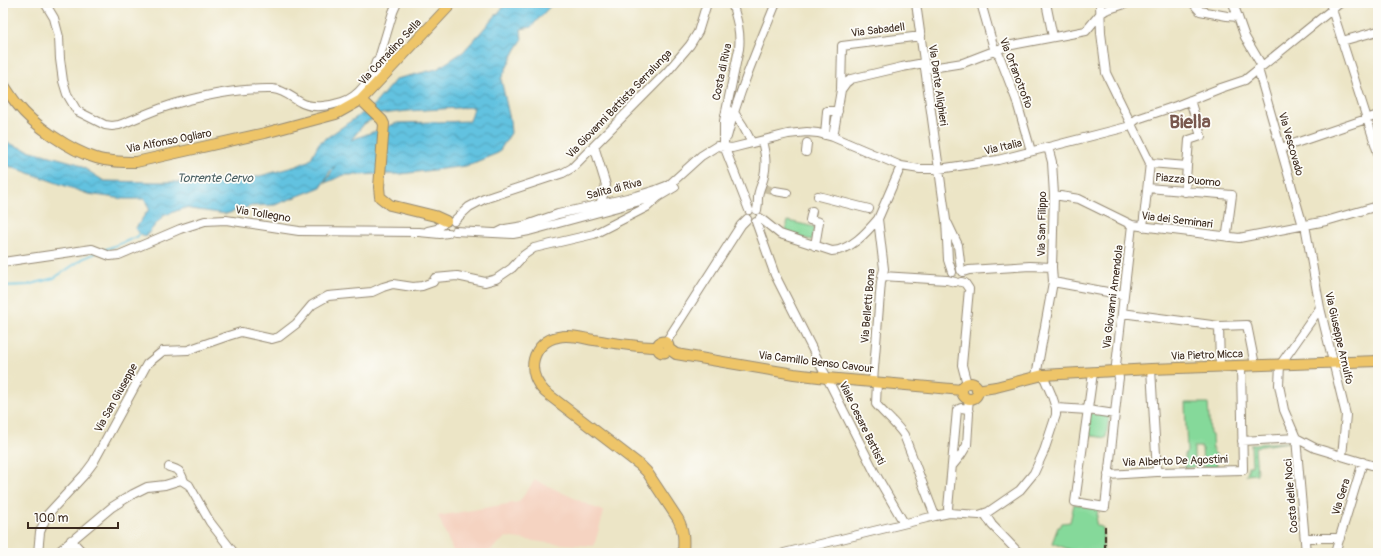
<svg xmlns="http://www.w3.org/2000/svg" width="1381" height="556" viewBox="0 0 1381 556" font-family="Pangolin,sans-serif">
  <defs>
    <pattern id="grass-dots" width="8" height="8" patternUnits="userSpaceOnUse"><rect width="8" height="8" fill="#85d99a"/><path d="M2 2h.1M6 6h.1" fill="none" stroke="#74ba84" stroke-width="1.8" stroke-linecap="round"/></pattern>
    <pattern id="water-waves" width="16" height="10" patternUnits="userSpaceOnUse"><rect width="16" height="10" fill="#62c2e0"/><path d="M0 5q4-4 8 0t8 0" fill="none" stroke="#529eb5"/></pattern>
  </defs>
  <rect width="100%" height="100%" fill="#fdfcf7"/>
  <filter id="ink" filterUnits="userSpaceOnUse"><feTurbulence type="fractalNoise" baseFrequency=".025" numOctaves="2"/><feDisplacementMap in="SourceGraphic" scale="8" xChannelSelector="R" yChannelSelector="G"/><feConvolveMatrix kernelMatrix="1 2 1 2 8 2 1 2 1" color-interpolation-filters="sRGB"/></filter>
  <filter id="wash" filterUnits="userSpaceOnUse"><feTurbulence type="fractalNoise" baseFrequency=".012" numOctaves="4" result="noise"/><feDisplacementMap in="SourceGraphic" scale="16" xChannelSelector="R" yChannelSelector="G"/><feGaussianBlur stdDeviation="0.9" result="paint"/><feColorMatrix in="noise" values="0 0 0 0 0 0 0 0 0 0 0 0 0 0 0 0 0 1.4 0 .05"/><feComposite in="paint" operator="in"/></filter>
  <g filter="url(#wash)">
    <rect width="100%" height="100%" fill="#ece5c6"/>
    <path fill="#f5d3c1" d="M535,480L604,512L594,546L548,543L506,537L487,553H454L438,516L519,502Z"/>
    <path fill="url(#grass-dots)" stroke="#60825c" d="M1289,442L1255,447L1257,474L1246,475L1248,471V466H1252L1251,444Z"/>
    <path fill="#85d99a" stroke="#60825c" d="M788,221L815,227L812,240L785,234Z
      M1185,403H1208L1210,434L1212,435L1213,452L1216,454L1217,467H1203L1202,447H1194V467L1185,468V454L1187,452Z
      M1089,413L1109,416L1106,438L1086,435Z
      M1074,504L1098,508L1096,524L1103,528V553H1079L1052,543L1058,527H1060L1062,523L1070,522Z"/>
    <path fill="url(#water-waves)" stroke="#4e767f" fill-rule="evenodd" d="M507,3H553L531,27L521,29L522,40L516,49L501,79L510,120L511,133L498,153L466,166L401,174L344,175L325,183L335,166L330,171L321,187L275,205L251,206L226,214L184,208L163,216L145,237L135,229L149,209L145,199H124L88,194L12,167L3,165V141L24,149L76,163L104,181L155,182H195L218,180H245L297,166L310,160L319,143L373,106L396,79L437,69L463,52ZM474,107L470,121L397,123L351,140L364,124L381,114L408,111Z"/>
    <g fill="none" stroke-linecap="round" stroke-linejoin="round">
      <path stroke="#62c2e0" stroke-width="2" d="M104,250L137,237L141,232
        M3,286L28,285L54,278L84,258L96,253"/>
    </g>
  </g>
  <g filter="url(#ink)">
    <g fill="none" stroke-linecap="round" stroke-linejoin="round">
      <path stroke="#c9c0a4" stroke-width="8" stroke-dasharray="8 4" stroke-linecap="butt" d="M763,188L775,191"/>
      <defs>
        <path id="minor" d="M45,3L54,18L59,37L60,59L63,81L67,94L77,111L105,125L112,126L119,125C133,120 147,113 162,108C193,97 239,88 273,89C284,90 291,97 300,102C311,109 330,106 342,102C359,97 371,79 376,62H378L381,65L373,84
          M732,3C737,19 741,33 739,49L724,121V146L749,210
          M916,3L946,220L948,260L952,272
          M981,3L995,52L999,55L1016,99L1031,151
          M1046,3L1053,37
          M1100,3L1101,33L1106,73L1150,163L1143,227
          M1193,3L1200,11L1227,16L1238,17
          M1233,3L1245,37L1262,66
          M1330,3L1378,153
          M1342,41L1378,31
          M378,62L393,12L397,3
          M925,69L963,63L1007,46L1086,31L1100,14L1106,10L1128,3
          M1258,69L1303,226
          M841,90L846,83L851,79L902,67L924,63
          M733,111L743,126L752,143
          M825,135L827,111H838
          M727,137C739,91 758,47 776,3
          M833,137L841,90L842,46L921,36
          M594,146L606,185L600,205
          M1281,148L1378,115
          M806,152L807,143
          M1150,163L1187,166L1189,140L1201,136L1190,100
          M1148,188L1232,195L1227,233L1229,237
          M775,191L787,193
          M1185,192L1187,166
          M1054,195L1079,199L1132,225L1239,238L1326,221L1378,206
          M818,196L869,209
          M757,210C758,205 758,202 758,198C758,190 763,183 764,176C767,163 765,153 762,141
          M812,211L810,220L819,222L815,246
          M760,218L780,234L832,251C851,250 866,233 878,219
          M454,221L469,207L484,199L563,173L572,168L667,72L690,45L698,32L707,3
          M756,222L775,275L875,473L904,523
          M948,224L958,245L961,270
          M1305,225L1320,308L1346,415L1342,456
          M428,231L437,229L443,224
          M455,231L513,234L529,231L655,197
          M497,233L505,229L524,226L558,214L636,196L656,190L669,185L701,156L717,146L732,148L788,134L807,132L818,133L833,137L901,166L920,169H939L998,160L1127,127L1137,119L1176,106L1221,88L1245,80L1340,3
          M3,262L92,249L110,256L119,255L180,229L205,221L226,220L299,231L419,232L440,234L448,233
          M963,272L969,270L1030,266L1052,267
          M882,276L947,280L955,282
          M961,282L965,283L969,289L962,365L967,384
          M1053,282L1124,295
          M1320,308L1280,365L1279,385L1284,410L1296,438L1315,448L1378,467
          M1122,313L1219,326L1220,366
          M1219,326L1247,325L1255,365
          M666,342L741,225L747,219
          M1151,369L1157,472
          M1093,373L1075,502L1105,507L1118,385L1119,378L1116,365L1132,225
          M1036,376L1053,282L1052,267L1054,195L1052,162L1048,147
          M873,381L881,282L884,269L878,219L901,166
          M877,382L876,404C885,415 896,423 904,435L935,516
          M1056,408L1088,410L1115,414
          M1242,441L1296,438L1306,553
          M952,466L961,455L967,445L969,413L968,409L969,399
          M169,467C180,470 180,471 184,481
          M1108,475L1157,472L1243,470L1241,366
          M949,513L948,508L957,410L961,408L968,409
          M985,514L992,525L1019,553
          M1306,538H1340
          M71,540L83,553
          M38,553L40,532L47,515L84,475L93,463L147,364L163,351L188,350L228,336L241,332L272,339L279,337L296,324L312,305L328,296L372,292L383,287L393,284L413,287L422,286L433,282L435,278L457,276L485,282L496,279L512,268L524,255L534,248L594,234L647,207L658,197L675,187
          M57,553L112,507L133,494L147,487L165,485L181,480L189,485L210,522L234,553
          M784,553L935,516L949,513L979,515L988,512L1020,490L1034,473L1044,451L1056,415V408L1052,396L1043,375
          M1335,553L1363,462"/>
        <path id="major" d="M3,84C8,91 12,98 17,104C33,125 71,151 96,158C109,162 122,162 136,162L265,133L336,114L361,100L452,3
          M361,100L382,120L384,124L379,187L380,197L390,205L435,216L446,221
          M657.5 347a5.5 5.5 0 1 1 11 0a5.5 5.5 0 1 1-11 0Z
          M658,347C636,347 615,343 594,340C582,338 569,334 558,337C546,339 537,348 534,359C531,371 536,383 545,392L640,465L647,472L678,519C684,530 684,540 683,553
          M669,349L676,354L794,374L827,378L962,390
          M962 391a8 8 0 1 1 16 0a8 8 0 1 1-16 0Z
          M977,390L996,387L1043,375L1151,369L1378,361"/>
      </defs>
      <use href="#minor" stroke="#948872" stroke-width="10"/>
      <use href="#major" stroke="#948872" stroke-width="12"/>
      <use href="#minor" stroke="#fff" stroke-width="8"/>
      <use href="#major" stroke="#eec569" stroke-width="10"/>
      <path stroke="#3b2a1e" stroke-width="2" stroke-dasharray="6 3" stroke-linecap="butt" d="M1105,526V553"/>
    </g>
  </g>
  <g text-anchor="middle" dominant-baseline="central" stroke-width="3.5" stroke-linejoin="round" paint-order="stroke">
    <g font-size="11" fill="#3b2a1e" stroke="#fdfcf7">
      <text transform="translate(878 30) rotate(-7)">Via Sabadell</text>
      <text transform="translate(390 52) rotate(-47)">Via Corradino Sella</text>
      <text transform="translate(722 72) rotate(-78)">Costa di Riva</text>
      <text transform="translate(1016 73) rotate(69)">Via Orfanotrofio</text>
      <text transform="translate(938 85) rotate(82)">Via Dante Alighieri</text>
      <text transform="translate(619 104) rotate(-46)">Via Giovanni Battista Serralunga</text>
      <text transform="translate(169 141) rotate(-11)">Via Alfonso Ogliaro</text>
      <text transform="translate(1291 144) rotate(74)">Via Vescovado</text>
      <text transform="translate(1003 147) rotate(-13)">Via Italia</text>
      <text transform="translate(1188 180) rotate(5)">Piazza Duomo</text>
      <text transform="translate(614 189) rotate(-14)">Salita di Riva</text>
      <text transform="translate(263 214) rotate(9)">Via Tollegno</text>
      <text transform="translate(1177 220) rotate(7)">Via dei Seminari</text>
      <text transform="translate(1042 224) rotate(-89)">Via San Filippo</text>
      <text transform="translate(1113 297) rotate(-83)">Via Giovanni Amendola</text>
      <text transform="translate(868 306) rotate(-85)">Via Belletti Bona</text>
      <text transform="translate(1339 338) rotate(77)">Via Giuseppe Arnulfo</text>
      <text transform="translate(1207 355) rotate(-2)">Via Pietro Micca</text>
      <text transform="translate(816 362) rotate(7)">Via Camillo Benso Cavour</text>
      <text transform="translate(116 398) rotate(-61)">Via San Giuseppe</text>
      <text transform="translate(862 423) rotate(64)">Viale Cesare Battisti</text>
      <text transform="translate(1175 461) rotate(-2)">Via Alberto De Agostini</text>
      <text transform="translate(1291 496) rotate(-95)">Costa delle Noci</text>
      <text transform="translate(1341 497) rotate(-73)">Via Gera</text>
    </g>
    <g font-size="12" font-style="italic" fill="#495f62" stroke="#fdfcf7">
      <text x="215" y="178">Torrente Cervo</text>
    </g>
    <g font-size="19" font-weight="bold" fill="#79584e" stroke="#fdfcf7">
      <text x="1190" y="122">Biella</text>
    </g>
  </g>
  <rect width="1381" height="556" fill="none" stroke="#fdfcf7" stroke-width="16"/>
  <path d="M28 522v6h90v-6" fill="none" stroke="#3b2a1e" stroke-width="2"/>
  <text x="34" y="522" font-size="12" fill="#3b2a1e" stroke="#fdfcf7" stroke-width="3" paint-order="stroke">100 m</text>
</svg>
